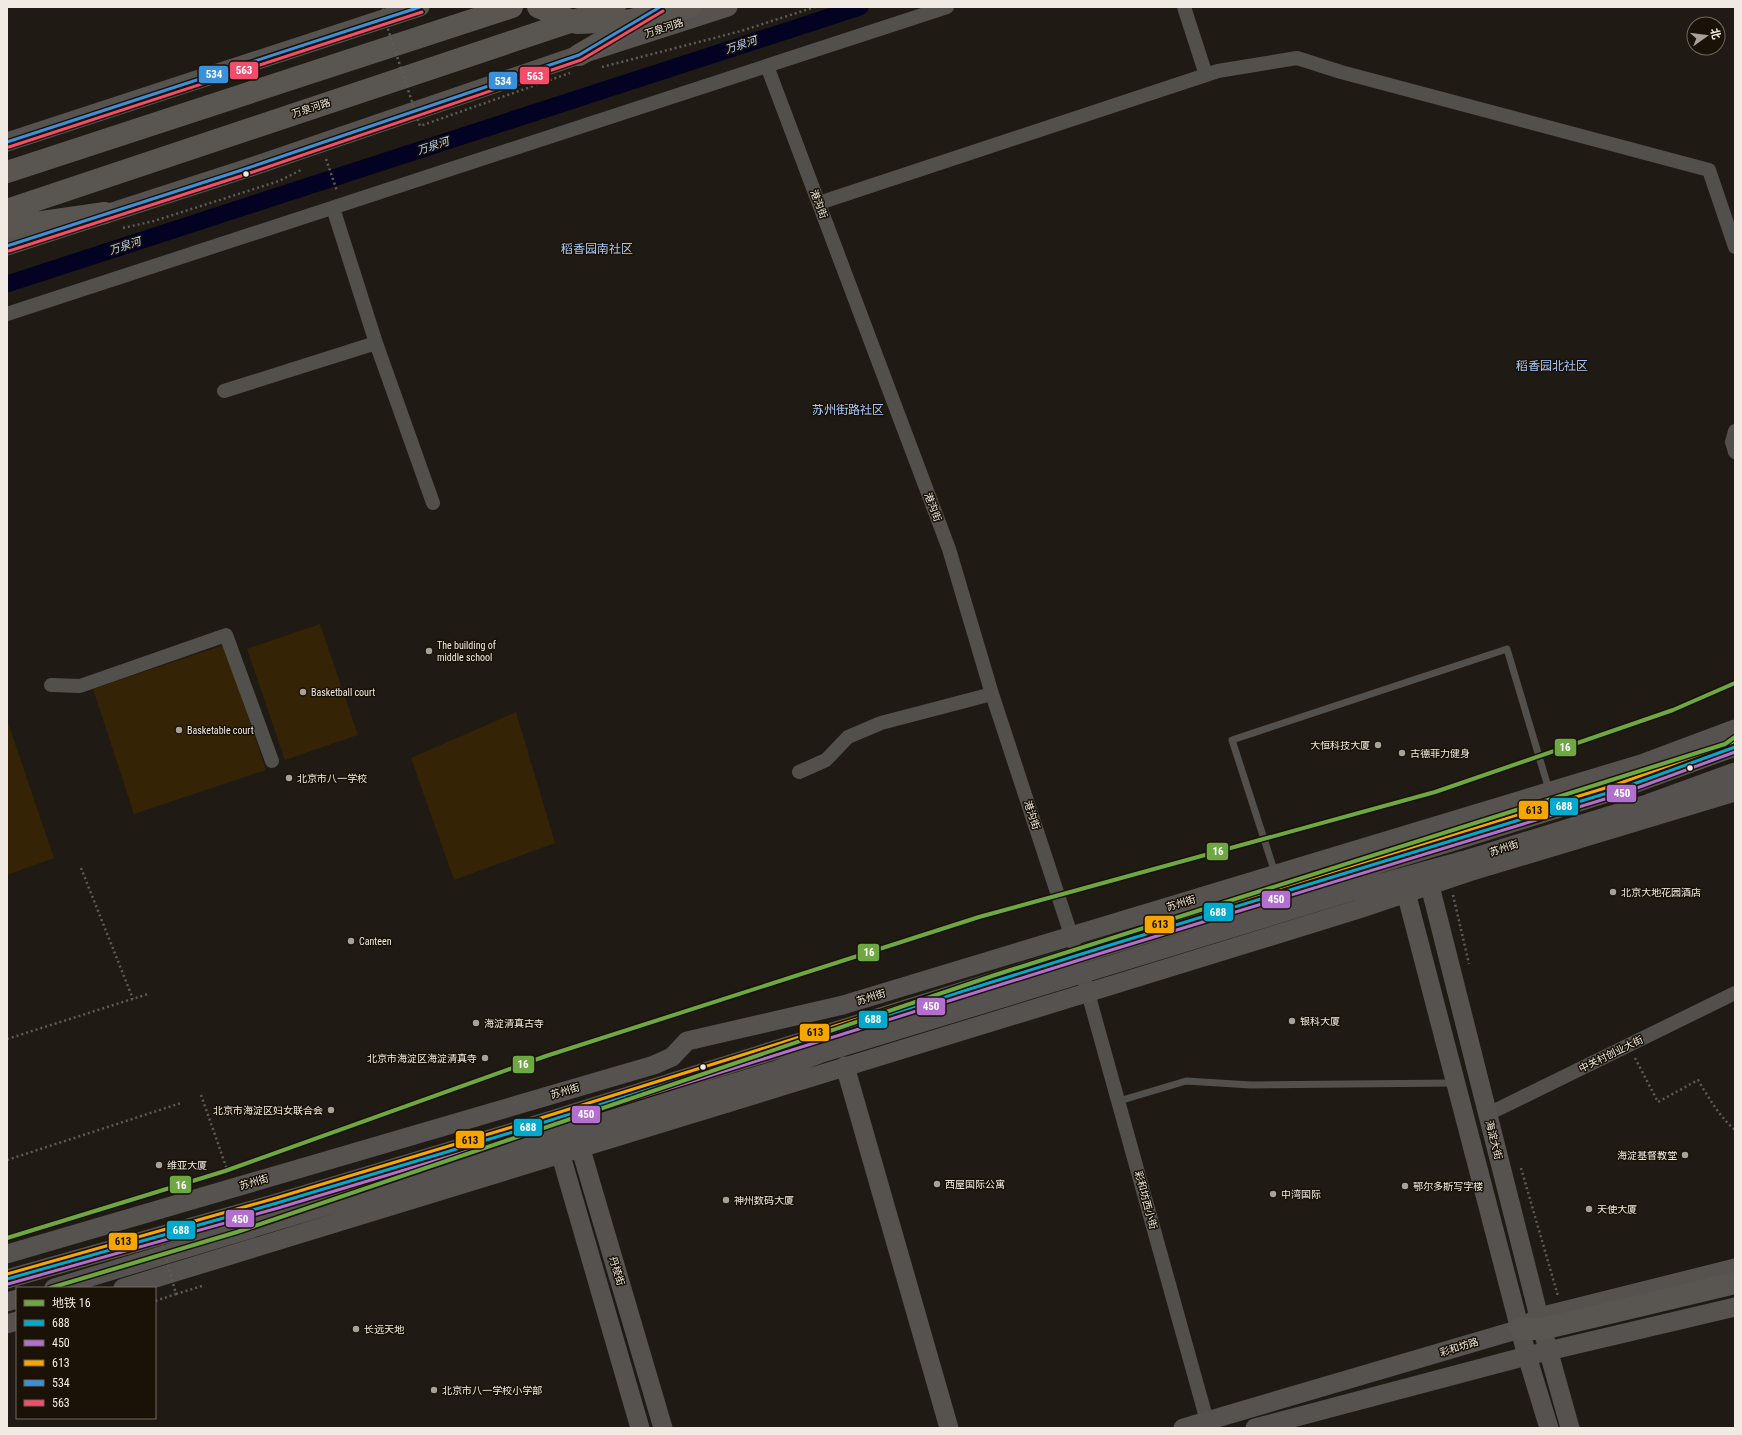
<svg xmlns="http://www.w3.org/2000/svg" width="1742" height="1435" viewBox="0 0 1742 1435" font-family="'Roboto Condensed','Noto Sans SC',sans-serif">
  <rect width="100%" height="100%" fill="#1f1a14"/>
  <path fill="#352305" d="M320,624L358,735L285,760L247,649Z
    M224,645L266,770L134,814L93,689Z
    M516,712L555,843L454,880L411,758Z
    M7,720L54,858L7,875Z"/>
  <g fill="none" stroke-linecap="round" stroke-linejoin="round">
    <path stroke="#030222" stroke-width="17" d="M7,284L860,7"/>
    <path stroke="#5d5b58" stroke-width="2.5" stroke-dasharray="2 3" stroke-linecap="butt" d="M602,67L741,31L815,7
      M326,159L337,191
      M123,228L154,221L279,181L301,170
      M81,868L133,999
      M1453,895L1469,964
      M7,1039L148,994
      M1635,1058L1658,1102L1698,1080C1709,1098 1719,1116 1735,1130
      M201,1095L228,1172
      M7,1160L181,1103
      M1521,1168L1558,1296
      M176,1294L202,1286"/>
    <path stroke="#52504d" stroke-width="7" d="M1275,873L1232,740L1507,649L1549,790
      M1119,1101L1186,1081L1251,1085L1454,1083"/>
    <path stroke="#52504d" stroke-width="14" d="M1184,7L1206,75
      M767,66L949,549L992,694L1074,944
      M819,203L1218,71L1297,58L1341,72L1709,170L1735,247
      M333,208L376,343L433,503
      M7,314L947,7
      M224,391L376,343
      M1735,431L1732,442L1735,452
      M51,685L80,686L226,635L272,761
      M799,772L826,760L848,737L881,723L992,694
      M1080,964L1209,1428
      M1488,1114L1735,993"/>
    <path stroke="#55524f" stroke-width="19" d="M7,142L420,7
      M7,246L245,169L579,55L728,7
      M1427,874L1539,1317L1570,1428
      M1403,881L1527,1356L1549,1428
      M845,1066L949,1428
      M577,1136L663,1428
      M557,1142L640,1428
      M7,1254L654,1065L672,1057L687,1041L843,1005L1644,763L1735,729
      M7,1279L277,1203L513,1132L1107,946L1458,840L1617,790L1735,747
      M54,1288L777,1070L819,1054L1353,891L1465,860L1647,804L1735,772
      M123,1288L1119,983L1359,909L1469,872L1735,792
      M7,1302L17,1299
      M7,1324L17,1321
      M1183,1428L1520,1329L1539,1317L1735,1268
      M1255,1428L1527,1356L1735,1307"/>
    <path stroke="#595652" stroke-width="22" d="M579,55L642,18
      M7,172L512,7
      M7,210L615,7
      M7,227L105,213
      M1520,1329H1542L1735,1283"/>
    <path stroke="#5d5b58" stroke-width="2.5" stroke-dasharray="2 3" stroke-linecap="butt" d="M384,7L381,8L420,126L570,73
      M78,1255L158,1230L176,1294L155,1301"/>
    <path stroke="#595652" stroke-width="22" d="M538,7L577,23L626,21L690,7"/>
    <defs>
      <path id="bus-1" d="M7,1279L277,1203L513,1132L1107,946L1617,790L1735,747"/>
      <path id="bus-2" d="M8,1284L278,1208L514,1137L1108,951L1618,795L1735,752"/>
      <path id="bus-3" d="M7,1274L276,1198L512,1127L1106,941L1615,785L1733,742"/>
      <path id="bus-4" d="M7,142L420,7
        M7,246L245,169L579,55L660,7"/>
      <path id="bus-5" d="M9,147L422,12
        M9,251L247,174L581,60L663,11"/>
    </defs>
    <use href="#bus-1" stroke="#1a1207" stroke-width="6"/>
    <use href="#bus-2" stroke="#1a1207" stroke-width="6"/>
    <use href="#bus-3" stroke="#1a1207" stroke-width="6"/>
    <use href="#bus-4" stroke="#1a1207" stroke-width="6"/>
    <use href="#bus-5" stroke="#1a1207" stroke-width="6"/>
    <use href="#bus-1" stroke="#00a9ce" stroke-width="3"/>
    <use href="#bus-2" stroke="#b36fd0" stroke-width="3"/>
    <use href="#bus-3" stroke="#f7a600" stroke-width="3"/>
    <use href="#bus-4" stroke="#3a90db" stroke-width="3"/>
    <use href="#bus-5" stroke="#f44d6c" stroke-width="3"/>
    <defs>
      <path id="metro-1" d="M7,1238L225,1171L546,1056L979,917L1435,792L1673,710L1735,683
        M50,1288L237,1232L995,975L1725,744L1735,737"/>
    </defs>
    <use href="#metro-1" stroke="#1a1207" stroke-width="7"/>
    <use href="#metro-1" stroke="#6da843" stroke-width="4"/>
  </g>
  <g fill="#f0eae2" stroke="#1a1207" stroke-width="1.5">
    <circle cx="246" cy="174" r="3.5"/>
    <circle cx="1690" cy="768" r="3.5"/>
    <circle cx="703" cy="1067" r="3.5"/>
  </g>
  <g fill="#a7a19a" stroke="#1a1207" stroke-width="1.5">
    <circle cx="429" cy="651" r="4"/>
    <circle cx="303" cy="692" r="4"/>
    <circle cx="179" cy="730" r="4"/>
    <circle cx="1378" cy="745" r="4"/>
    <circle cx="1402" cy="753" r="4"/>
    <circle cx="289" cy="778" r="4"/>
    <circle cx="1613" cy="892" r="4"/>
    <circle cx="351" cy="941" r="4"/>
    <circle cx="1292" cy="1021" r="4"/>
    <circle cx="476" cy="1023" r="4"/>
    <circle cx="485" cy="1058" r="4"/>
    <circle cx="331" cy="1110" r="4"/>
    <circle cx="1685" cy="1155" r="4"/>
    <circle cx="159" cy="1165" r="4"/>
    <circle cx="937" cy="1184" r="4"/>
    <circle cx="1405" cy="1186" r="4"/>
    <circle cx="1273" cy="1194" r="4"/>
    <circle cx="726" cy="1200" r="4"/>
    <circle cx="1589" cy="1209" r="4"/>
    <circle cx="356" cy="1329" r="4"/>
    <circle cx="434" cy="1390" r="4"/>
  </g>
  <g text-anchor="middle" dominant-baseline="central" stroke-width="3" stroke-linejoin="round" paint-order="stroke">
    <g font-size="10" fill="#f0eae2" stroke="#1a1207">
      <text transform="translate(664 28) rotate(-18)">万泉河路</text>
      <text transform="translate(311 108) rotate(-18)">万泉河路</text>
      <text transform="translate(819 204) rotate(69)">港沟街</text>
      <text transform="translate(933 507) rotate(69)">港沟街</text>
      <text transform="translate(1032 815) rotate(72)">港沟街</text>
      <text transform="translate(1504 848) rotate(-18)">苏州街</text>
      <text transform="translate(1181 903) rotate(-17)">苏州街</text>
      <text transform="translate(871 997) rotate(-17)">苏州街</text>
      <text transform="translate(1611 1054) rotate(-26)">中关村创业大街</text>
      <text transform="translate(565 1091) rotate(-16)">苏州街</text>
      <text transform="translate(1494 1140) rotate(76)">海淀大街</text>
      <text transform="translate(254 1182) rotate(-16)">苏州街</text>
      <text transform="translate(1146 1200) rotate(75)">彩和坊西小街</text>
      <text transform="translate(617 1271) rotate(73)">丹棱街</text>
      <text transform="translate(1459 1347) rotate(-17)">彩和坊路</text>
    </g>
    <g font-size="10" fill="#f0eae2" stroke="#1a1207" text-anchor="start">
      <text x="437" y="645">The building of<tspan x="437" dy="12">middle school</tspan></text>
      <text x="311" y="692">Basketball court</text>
      <text x="187" y="730">Basketable court</text>
      <text x="1370" y="745" text-anchor="end">大恒科技大厦</text>
      <text x="1410" y="753">古德菲力健身</text>
      <text x="297" y="778">北京市八一学校</text>
      <text x="1621" y="892">北京大地花园酒店</text>
      <text x="359" y="941">Canteen</text>
      <text x="1300" y="1021">银科大厦</text>
      <text x="484" y="1023">海淀清真古寺</text>
      <text x="477" y="1058" text-anchor="end">北京市海淀区海淀清真寺</text>
      <text x="323" y="1110" text-anchor="end">北京市海淀区妇女联合会</text>
      <text x="1677" y="1155" text-anchor="end">海淀基督教堂</text>
      <text x="167" y="1165">维亚大厦</text>
      <text x="945" y="1184">西屋国际公寓</text>
      <text x="1413" y="1186">鄂尔多斯写字楼</text>
      <text x="1281" y="1194">中湾国际</text>
      <text x="734" y="1200">神州数码大厦</text>
      <text x="1597" y="1209">天使大厦</text>
      <text x="364" y="1329">长远天地</text>
      <text x="442" y="1390">北京市八一学校小学部</text>
    </g>
    <g font-size="11" font-style="italic" fill="#b5d0fc" stroke="#1a1207">
      <text transform="translate(741 45) rotate(-18)">万泉河</text>
      <text transform="translate(433 146) rotate(-18)">万泉河</text>
      <text transform="translate(125 246) rotate(-18)">万泉河</text>
    </g>
    <g font-size="12" fill="#a6c6f9" stroke="#1a1207">
      <text x="597" y="249">稻香园南社区</text>
      <text x="1552" y="366">稻香园北社区</text>
      <text x="848" y="410">苏州街路社区</text>
    </g>
  </g>
  <g stroke="#1a1207" stroke-width="1.5">
    <rect x="229" y="61" width="30" height="19" rx="4" fill="#f44d6c"/>
    <rect x="198" y="65" width="31" height="19" rx="4" fill="#3a90db"/>
    <rect x="519" y="66" width="31" height="19" rx="4" fill="#f44d6c"/>
    <rect x="488" y="71" width="30" height="19" rx="4" fill="#3a90db"/>
    <rect x="1554" y="738" width="23" height="19" rx="4" fill="#6da843"/>
    <rect x="1606" y="784" width="31" height="19" rx="4" fill="#b36fd0"/>
    <rect x="1549" y="797" width="30" height="19" rx="4" fill="#00a9ce"/>
    <rect x="1518" y="800" width="31" height="20" rx="4" fill="#f7a600"/>
    <rect x="1206" y="842" width="23" height="19" rx="4" fill="#6da843"/>
    <rect x="1261" y="890" width="30" height="19" rx="4" fill="#b36fd0"/>
    <rect x="1203" y="902" width="31" height="20" rx="4" fill="#00a9ce"/>
    <rect x="1144" y="915" width="31" height="19" rx="4" fill="#f7a600"/>
    <rect x="857" y="943" width="23" height="19" rx="4" fill="#6da843"/>
    <rect x="916" y="997" width="30" height="19" rx="4" fill="#b36fd0"/>
    <rect x="858" y="1010" width="30" height="19" rx="4" fill="#00a9ce"/>
    <rect x="799" y="1023" width="31" height="19" rx="4" fill="#f7a600"/>
    <rect x="512" y="1055" width="23" height="19" rx="4" fill="#6da843"/>
    <rect x="571" y="1105" width="30" height="19" rx="4" fill="#b36fd0"/>
    <rect x="513" y="1118" width="30" height="19" rx="4" fill="#00a9ce"/>
    <rect x="455" y="1130" width="30" height="19" rx="4" fill="#f7a600"/>
    <rect x="169" y="1175" width="23" height="19" rx="4" fill="#6da843"/>
    <rect x="225" y="1209" width="30" height="19" rx="4" fill="#b36fd0"/>
    <rect x="166" y="1220" width="30" height="20" rx="4" fill="#00a9ce"/>
    <rect x="108" y="1232" width="30" height="19" rx="4" fill="#f7a600"/>
  </g>
  <g font-size="11" text-anchor="middle" font-weight="bold" fill="#fff">
    <text x="244" y="74">563</text>
    <text x="214" y="78">534</text>
    <text x="535" y="80">563</text>
    <text x="503" y="85">534</text>
    <text x="1565" y="751">16</text>
    <text x="1622" y="797">450</text>
    <text x="1564" y="810">688</text>
    <text x="1218" y="855">16</text>
    <text x="1276" y="903">450</text>
    <text x="1218" y="916">688</text>
    <text x="869" y="956">16</text>
    <text x="931" y="1010">450</text>
    <text x="873" y="1023">688</text>
    <text x="523" y="1068">16</text>
    <text x="586" y="1118">450</text>
    <text x="528" y="1131">688</text>
    <text x="181" y="1189">16</text>
    <text x="240" y="1223">450</text>
    <text x="181" y="1234">688</text>
  </g>
  <g font-size="11" text-anchor="middle" font-weight="bold" fill="#111">
    <text x="1534" y="814">613</text>
    <text x="1160" y="928">613</text>
    <text x="815" y="1036">613</text>
    <text x="470" y="1144">613</text>
    <text x="123" y="1245">613</text>
  </g>
  <rect width="1742" height="1435" fill="none" stroke="#f0eae2" stroke-width="16"/>
  <rect x="16" y="1287" width="140" height="132" fill="#1a1207" stroke="#70685f"/>
  <rect x="24" y="1300" width="20" height="6" fill="#6da843" stroke="#70685f"/>
  <text x="52" y="1307" font-size="12" fill="#f0eae2">地铁 16</text>
  <rect x="24" y="1320" width="20" height="6" fill="#00a9ce" stroke="#70685f"/>
  <text x="52" y="1327" font-size="12" fill="#f0eae2">688</text>
  <rect x="24" y="1340" width="20" height="6" fill="#b36fd0" stroke="#70685f"/>
  <text x="52" y="1347" font-size="12" fill="#f0eae2">450</text>
  <rect x="24" y="1360" width="20" height="6" fill="#f7a600" stroke="#70685f"/>
  <text x="52" y="1367" font-size="12" fill="#f0eae2">613</text>
  <rect x="24" y="1380" width="20" height="6" fill="#3a90db" stroke="#70685f"/>
  <text x="52" y="1387" font-size="12" fill="#f0eae2">534</text>
  <rect x="24" y="1400" width="20" height="6" fill="#f44d6c" stroke="#70685f"/>
  <text x="52" y="1407" font-size="12" fill="#f0eae2">563</text>
  <g transform="translate(1706 36) rotate(76)"><circle r="19" fill="#1a1207" stroke="#70685f"/>
  <path d="M0-3L7 15L0 10L-7 15Z" fill="#a7a19a"/>
  <text y="-6" font-size="11" font-weight="bold" text-anchor="middle" fill="#f0eae2">北</text>
  </g>
</svg>
